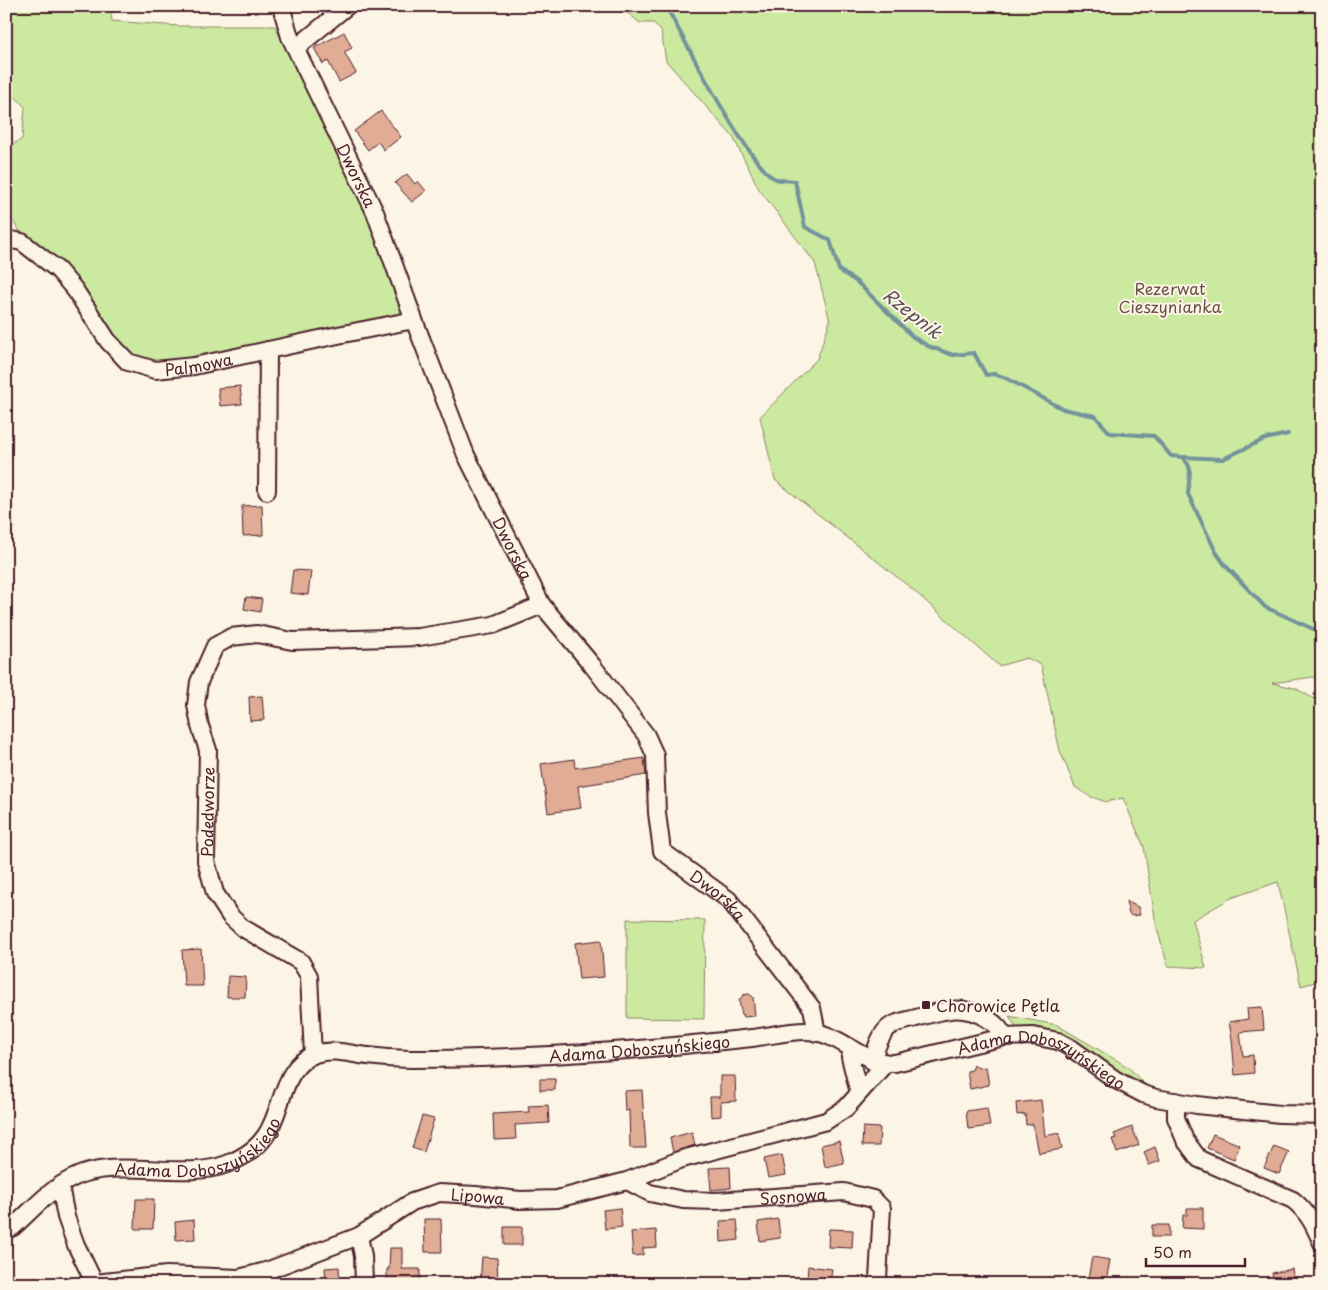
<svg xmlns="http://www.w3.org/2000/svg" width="1328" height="1290" viewBox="0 0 1328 1290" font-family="'Playpen Sans',sans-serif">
  <rect width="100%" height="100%" fill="#fcf5e5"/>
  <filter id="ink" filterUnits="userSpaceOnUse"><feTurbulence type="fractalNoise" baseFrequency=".02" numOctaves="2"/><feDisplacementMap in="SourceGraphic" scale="10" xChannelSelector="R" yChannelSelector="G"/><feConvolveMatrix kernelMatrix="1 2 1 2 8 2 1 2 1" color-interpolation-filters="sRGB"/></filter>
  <g filter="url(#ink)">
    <path fill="#cce9a0" stroke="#8b8466" d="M6,6H110L112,21L178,26H275L380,236L406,313L164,364L144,363L121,351L102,324L70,270L21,233L6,211V148L22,139L25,107L6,87Z
      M611,6H1322V682L1313,677L1272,683L1295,688L1322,703V980L1301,986L1278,882L1231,898L1193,920L1206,968L1168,966L1156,925L1144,847L1123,798L1106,802L1089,796L1075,787L1060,751L1041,665L1027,658L999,666L912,589L775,480L760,417L817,359L830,321L815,263L759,189L733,137L666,61L661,31L654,23H640L629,14L617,10Z
      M627,919L705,920L704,1019L627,1018Z
      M1009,1016L1057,1025L1128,1067L1146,1086H1136L1018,1030Z"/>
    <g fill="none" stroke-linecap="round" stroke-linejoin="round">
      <path stroke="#73939b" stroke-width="4" d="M666,6C683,37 750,169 776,179C782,181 790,180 795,181L805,227L830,240L839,270L857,282L913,337L928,346L953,355L974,353L986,375L994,374L1006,378L1063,409L1095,416L1110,433L1154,436L1171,456L1182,457L1188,464L1190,470L1188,494L1216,552L1225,565L1265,607L1322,633
        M1183,457L1223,459L1265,439L1288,434"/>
    </g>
    <path fill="#e1ac96" stroke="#4a1f2b" d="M344,32L352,48L344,52L356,73L339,82L328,61L323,64L314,48Z
      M381,111L401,137L384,150L378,142L368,150L354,131Z
      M407,174L415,184L418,181L426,191L412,202L395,183Z
      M240,386L242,404L220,406L218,388Z
      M262,505L263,535L243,536L242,506Z
      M293,570L311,571L308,595L290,593Z
      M246,597L262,599L260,612L244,609Z
      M262,696L264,720L250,721L249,697Z
      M644,758L646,775L578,786L581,808L548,813L541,764L574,759L575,768Z
      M1126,901L1138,907L1140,915L1132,916L1129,914Z
      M601,940L604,977L579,979L575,943Z
      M201,949L203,986H184L182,950Z
      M228,976L246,977L245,997H227Z
      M749,994L753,997L755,1016L744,1017L743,1014L742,1015L739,1001L743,995Z
      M1262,1007L1264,1030L1240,1032L1243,1056L1253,1055L1254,1073L1235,1075L1232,1039L1229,1022L1248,1019L1247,1008Z
      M974,1065L978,1068L986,1067L989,1085L970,1089L967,1071L972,1070Z
      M720,1076H735L736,1101L721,1102V1116L711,1117L710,1097H720Z
      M540,1079H555V1090H540Z
      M642,1090L646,1148H630L629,1110L625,1111L624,1091Z
      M1041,1100L1045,1136L1059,1133L1062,1149L1039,1153L1033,1124L1026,1125L1025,1114L1017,1115L1016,1103Z
      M548,1105L549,1123L515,1125L516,1139L494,1140L493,1114L529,1112L528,1106Z
      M987,1108L990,1126L968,1129L966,1111Z
      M422,1116L434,1119L424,1152L412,1148Z
      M863,1127L880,1128L879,1146H862Z
      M1132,1127L1139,1145L1117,1153L1112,1139L1116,1138L1114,1134Z
      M692,1132L695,1145L673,1152L670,1138Z
      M1213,1134L1240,1145L1234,1159L1207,1148Z
      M839,1141L844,1163L825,1167L821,1145Z
      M1274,1146L1289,1152L1279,1174L1264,1168Z
      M1155,1147L1160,1161L1149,1165L1144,1152Z
      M782,1155L786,1175L768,1178L764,1159Z
      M730,1167L731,1188L711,1190L709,1168Z
      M136,1199H154L153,1229H135Z
      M620,1208L622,1227L605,1229L603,1210Z
      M1187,1208H1203V1229L1182,1228L1183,1215H1187Z
      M424,1219H441L442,1252H425Z
      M778,1219L780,1238L760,1241L758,1222Z
      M194,1220L195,1239L176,1240L175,1222Z
      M737,1220L739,1240L721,1242L720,1221Z
      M1152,1225H1169V1237H1152Z
      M504,1227H522V1245H504Z
      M829,1229L853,1230L852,1248L828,1247Z
      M656,1230L657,1247L643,1248V1255L633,1256L631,1232Z
      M390,1248H402V1269H420V1284H387V1269H389Z
      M482,1257L497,1258L498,1284H480Z
      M1092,1257L1110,1260L1106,1281L1088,1279Z
      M808,1266L832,1269L830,1282L807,1280Z
      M339,1267L340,1284H326L325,1268Z
      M1292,1269L1295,1284H1274L1272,1273Z"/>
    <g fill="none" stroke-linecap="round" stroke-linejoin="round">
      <defs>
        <g id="minor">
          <path id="s1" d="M281,6L290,37L375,212L414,320L466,455L542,605L592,665L646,735L655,755L657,813L662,851L729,900L812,1008L817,1033"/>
          <path d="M296,48L347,6"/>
          <path id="s2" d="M6,239L22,242L58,270L75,290L108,341L128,362L155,370L194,366L338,335L414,320"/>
          <path d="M267,491L268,350"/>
          <path d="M854,1050L850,1057L859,1093"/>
          <path id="s3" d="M313,1055L309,976L301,962L243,928L230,916L215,893L206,861L208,750L200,726L196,705L199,682L215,646L231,637L257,634L292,641L419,637L493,625L542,605"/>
          <path d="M872,1061C876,1050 879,1037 887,1029C894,1022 906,1021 916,1018C943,1011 960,1003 986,1018C995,1023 1001,1028 1004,1037"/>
          <path d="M1176,1101V1118L1185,1140L1199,1159L1293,1200C1308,1212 1314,1225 1322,1243"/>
          <path id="s4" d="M627,1181L650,1193L683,1200L716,1201L844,1192L873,1199L882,1208L878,1279L880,1284"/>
          <path d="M60,1186L66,1217L76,1245L95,1284"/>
          <path id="s5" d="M6,1230L13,1227C31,1211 50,1189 73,1178C115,1156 183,1181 227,1164C242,1158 257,1149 266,1135C283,1110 282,1066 315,1054C333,1048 349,1054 368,1056C382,1058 397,1059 411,1059C499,1059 587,1054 674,1046C700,1043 726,1041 752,1038C769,1036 788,1031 805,1031C840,1031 860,1064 895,1063L1004,1037L1033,1036L1058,1041L1071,1048L1116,1080L1143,1094L1156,1098L1197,1105L1280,1114L1322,1115"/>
          <path d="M359,1236L363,1256L364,1284"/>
          <path id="s6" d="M95,1283L167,1275L239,1278L266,1271L359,1236L412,1202L439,1193L476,1195L520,1200L557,1199L627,1181L682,1159L826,1121L846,1108L885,1064"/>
        </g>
      </defs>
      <use href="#minor" stroke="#4a1f2b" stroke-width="20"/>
      <use href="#minor" stroke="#fcf5e5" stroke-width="16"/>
    </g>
  </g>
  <rect fill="#4a1f2b" stroke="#fcf5e5" stroke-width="2" x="921" y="1000" width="10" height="10" rx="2.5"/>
  <g text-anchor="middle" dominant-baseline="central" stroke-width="4" stroke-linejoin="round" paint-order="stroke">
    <g font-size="16" fill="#4a1f2b" stroke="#fcf5e5">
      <text stroke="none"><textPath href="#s1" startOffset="186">Dworska</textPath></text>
      <text stroke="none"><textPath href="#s2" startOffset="250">Palmowa</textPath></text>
      <text stroke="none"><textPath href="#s1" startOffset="591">Dworska</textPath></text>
      <text stroke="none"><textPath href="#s3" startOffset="290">Podedworze</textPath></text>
      <text stroke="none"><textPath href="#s1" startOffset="1011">Dworska</textPath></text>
      <text stroke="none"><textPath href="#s5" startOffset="714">Adama Doboszyńskiego</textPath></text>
      <text stroke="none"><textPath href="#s5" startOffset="1132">Adama Doboszyńskiego</textPath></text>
      <text stroke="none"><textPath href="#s5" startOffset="219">Adama Doboszyńskiego</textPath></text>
      <text stroke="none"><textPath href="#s6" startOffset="402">Lipowa</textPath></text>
      <text stroke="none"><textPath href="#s4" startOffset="170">Sosnowa</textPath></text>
    </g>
    <g font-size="16" fill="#6a5248" stroke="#fcf5e5">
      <text x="1170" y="288">Rezerwat<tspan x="1170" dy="18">Cieszynianka</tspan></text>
    </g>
    <g font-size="16" fill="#4a1f2b" stroke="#fcf5e5" text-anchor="start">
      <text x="936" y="1005">Chorowice Pętla</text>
    </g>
    <g font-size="18" font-style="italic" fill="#5b505a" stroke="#fcf5e5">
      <text transform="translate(913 313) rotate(38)">Rzepnik</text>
    </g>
  </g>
  <rect width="1328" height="1290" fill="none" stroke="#fcf5e5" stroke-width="25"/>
  <rect x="12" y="12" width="1303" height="1265" fill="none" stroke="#4a1f2b" stroke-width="2" filter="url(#ink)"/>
  <path d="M1146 1258v8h99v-8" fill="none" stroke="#4a1f2b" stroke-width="2.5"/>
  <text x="1153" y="1258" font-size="15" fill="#4a1f2b" stroke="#fcf5e5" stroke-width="4" paint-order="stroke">50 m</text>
</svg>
